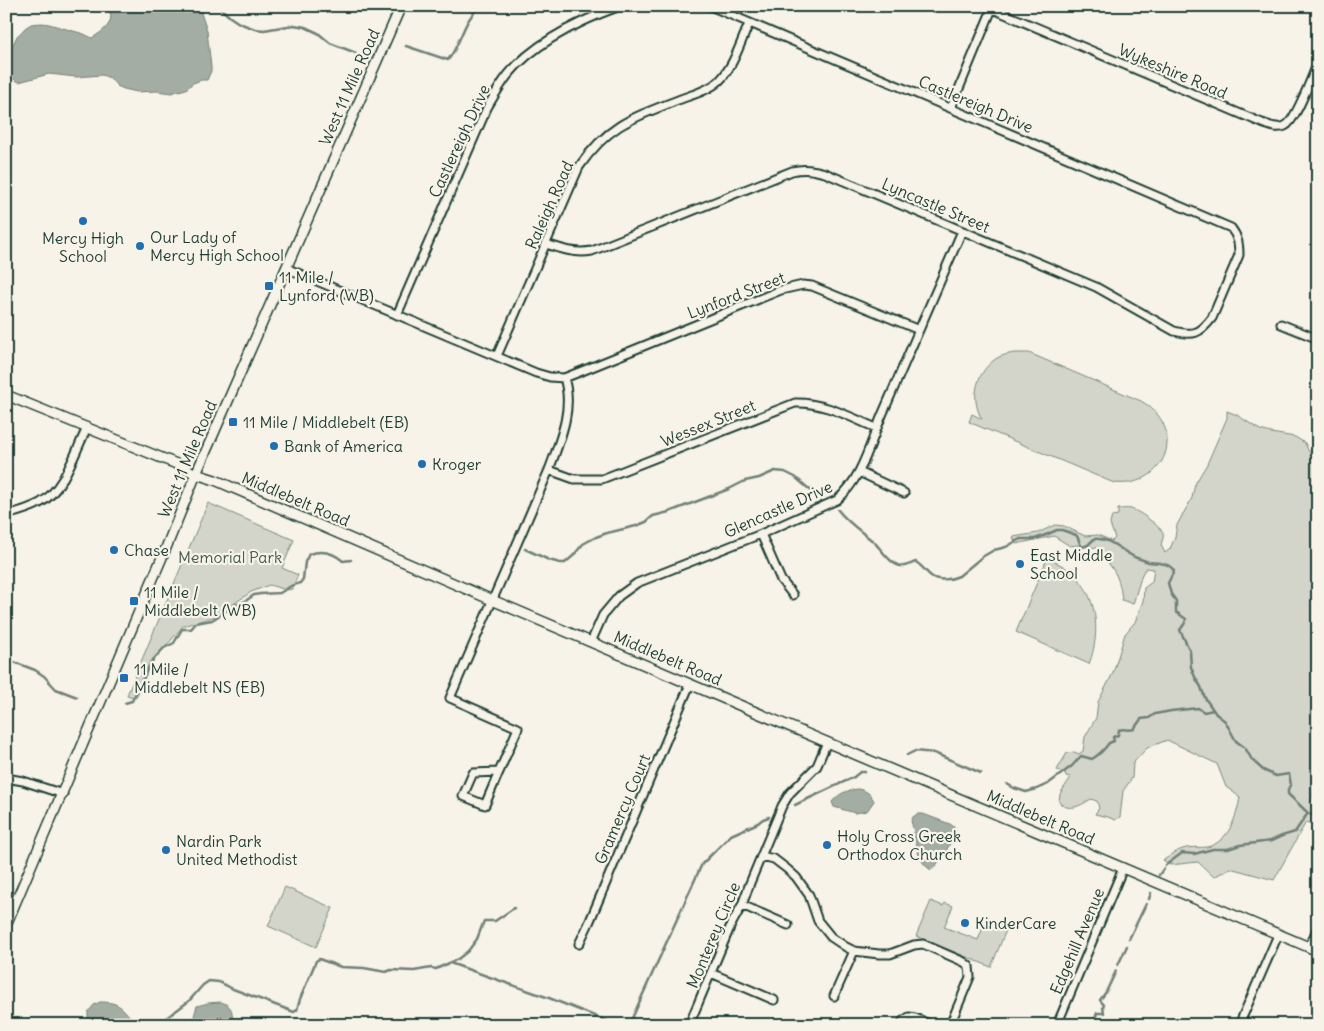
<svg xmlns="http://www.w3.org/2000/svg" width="1324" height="1031" viewBox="0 0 1324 1031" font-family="Delius,sans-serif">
  <rect width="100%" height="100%" fill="#f7f3e8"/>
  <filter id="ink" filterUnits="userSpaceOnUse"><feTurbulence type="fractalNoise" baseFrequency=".02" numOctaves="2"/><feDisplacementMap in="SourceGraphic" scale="10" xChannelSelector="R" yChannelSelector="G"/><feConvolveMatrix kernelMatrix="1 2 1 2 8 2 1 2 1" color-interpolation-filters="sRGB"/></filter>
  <g filter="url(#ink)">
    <path fill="#d3d5ca" stroke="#79897f" d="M1014,353H1029L1141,401C1188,427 1167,489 1114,483L969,422L972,414L982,419C969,398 977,369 999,357C1003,355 1009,354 1014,353Z
      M1227,411L1237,415L1260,430L1271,433L1295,437L1305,443L1309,452L1318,456V775L1310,804L1318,806V826L1306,822L1274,880L1230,868L1214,877L1198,862L1170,865L1163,860C1168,858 1176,851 1180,850C1188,846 1199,848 1207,847C1229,842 1237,816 1240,797L1226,787L1217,764L1167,740L1147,748L1133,763L1132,778L1123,791L1120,817L1115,820L1108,817L1095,814L1099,808L1097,801L1091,799C1082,805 1068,813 1059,802L1060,794L1071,777L1066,776L1065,773L1057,770L1067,753L1074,752L1079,754L1083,751L1085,737L1096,718L1098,702L1113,673L1125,634L1135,622L1143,601L1144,588L1152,582L1154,569L1146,568L1142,574L1133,604L1122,600C1121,592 1120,583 1116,575C1112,566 1103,557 1097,548L1078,545L1070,546L1054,536L1016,544L1013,537L1038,533L1055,525L1064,526L1085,536L1098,535L1112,541L1115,538L1110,524L1112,516L1118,515V509C1122,509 1127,508 1131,509C1138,510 1162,528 1163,533C1164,537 1162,541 1161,545L1165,553L1170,549L1175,537L1177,525L1192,498L1195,484L1207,464L1227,418Z
      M208,503L294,540L282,568L298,575L292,589L287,590L269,585L251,592L216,616L183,626L150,665L136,698L127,695Z
      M1047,559C1093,573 1105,623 1089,664L1016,632Z
      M285,887L333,908L316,947L268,926Z
      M931,901L943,906L945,903L953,906L944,927L978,940L986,920L1007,928L991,967L916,936Z"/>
    <path fill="#a4ada3" stroke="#6f8077" d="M107,6H188L192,9L198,6H201L204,9L201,13L207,31L211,67V71L207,80H201L193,83L186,89L171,93L157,91L137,92L124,89L117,86L110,78L102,75L76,77L49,74L19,82L6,75V56L10,51L17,36L25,28L31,24L42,23L49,24L84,34L92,38C105,30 117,22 107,6Z
      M858,789C867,791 870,793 874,801L867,811L855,813L834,807L832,802C839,793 848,790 858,789Z
      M917,814H923L950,824L954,827C954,828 955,829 955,831C954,839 938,866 931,870C914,859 917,839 911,821L913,817Z
      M100,1002C117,1002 122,1006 132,1020L130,1025H92L88,1019V1012L94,1005Z
      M221,1002C234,1006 232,1013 233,1025H197L194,1016L197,1006L208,1003Z"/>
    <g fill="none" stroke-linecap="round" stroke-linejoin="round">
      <path stroke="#6f8077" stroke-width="2.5" d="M218,6L230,17L239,23L255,29L264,30L294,25L305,27L318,33L330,43L356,53
        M406,46L448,60C462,42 462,22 480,6
        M838,510C848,523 862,532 874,542C881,549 891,565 901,566C906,567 912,563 916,562C922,566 926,572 931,576C939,582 952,579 959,576L982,557L994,550L1006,547L1020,539H1035L1048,534L1057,530H1062L1076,535L1078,538L1081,546L1083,547L1088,545L1094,539C1111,537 1123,553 1137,558C1141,559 1145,561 1149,562C1158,563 1169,562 1174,571L1168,583L1171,594L1176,601V612L1186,619L1185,623L1180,630L1190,651L1191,667L1195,677L1201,687L1205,698L1216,714L1225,721L1236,741L1244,747L1247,751L1252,760L1263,770L1276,776L1289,774L1291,785L1288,789V794L1308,813L1318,819
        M525,549L549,560L560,563H565L573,556L583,544L596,537L607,533L636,526L646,522L653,516L669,512L729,489L745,481L759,478L775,471L785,472L795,477L816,495L821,498
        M6,659L35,670L44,676L56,689L77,697
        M125,703L132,701L151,662L164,648L174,643L182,629H191L196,623L212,620L223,613L231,607L244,602L254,595L260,594L280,593L291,586L300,583L303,579L305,562L309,554C321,550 333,552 343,561L351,560
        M907,755L915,751L934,753L981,773
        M855,776L860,772H865
        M1007,784L1014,788L1026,792L1037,789L1048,784L1072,766L1081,756L1092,759C1099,755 1104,750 1109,743L1114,741L1113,737L1118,735L1119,730C1124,728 1129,731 1134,729L1141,719L1149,718L1155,714L1171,711L1198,708L1204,712L1213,710
        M795,805L854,777
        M1166,865L1182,853L1194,854L1213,849H1228L1240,845L1271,841L1282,836L1295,832L1308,813
        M1159,875L1164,868
        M1149,899L1151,893
        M1129,939L1146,904
        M450,963L549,998L617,1025
        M1118,965L1127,946
        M157,1025L189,1001L203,985L209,981L219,982L233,989L294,1012L297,1010L300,999L316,961L319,959L341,967L364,968L386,972L391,970L414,971L431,968L436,969L458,959L468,951L477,939L484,921H495L514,908
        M629,1025L702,864L731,835L758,823L763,819L769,817
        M1089,1025L1095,1019L1097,1013H1104L1103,1007L1104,1005L1100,1000L1106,992L1116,971"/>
      <defs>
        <path id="minor" d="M986,6L1262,123C1270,126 1278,129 1285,126C1296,121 1312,75 1318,63
          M1316,6L1318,11
          M951,108L992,9
          M546,244C561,249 575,254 592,251L792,171C805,168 813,170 825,173L1096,287L1174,331C1193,336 1200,334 1212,318L1239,255C1239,244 1238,237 1231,228L983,122L710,6
          M286,268L536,373L550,377L564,378L582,371L781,290L803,285L812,286L919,330
          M397,315L487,108C494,96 500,85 508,75C534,43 582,20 620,6
          M1281,324L1318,339
          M497,356L579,167C608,125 632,118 678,100C691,95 708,91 719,81C733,68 741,41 749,24
          M549,470L574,479H602L795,403C824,402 850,417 876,428
          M859,472L904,493
          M6,515C18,512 29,509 40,503C64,490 75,452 87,428
          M761,534L781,580L793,595
          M591,642L603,615L619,596L637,583L761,534L837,500C862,479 870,443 883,413C909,352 936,292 962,231
          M499,772L485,805L463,796L473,773L499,772L518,728L450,698L549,470C560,440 574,409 564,378
          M6,778L23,781L63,794
          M761,856L774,859L787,869L796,877L809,895L818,921L831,937L846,947L854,951L879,954H890L914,945L923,944L964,962L969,966L970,977L950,1025
          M742,905L788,925
          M579,944L589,923L690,684
          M1309,948L1318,927
          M711,973L774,1000
          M834,996L854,951
          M689,1025L731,925L742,905L750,883L782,806L790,793L817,766L827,742
          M901,1025L903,1021L909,1017L915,1018L932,1025
          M1057,1025L1123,868
          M1239,1025L1278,935"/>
        <path id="tertiary" d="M6,395L179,465L196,474L215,480L492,600L1318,951
          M6,925L166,548L196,474L401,6"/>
      </defs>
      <use href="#minor" stroke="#1f3d34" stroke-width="11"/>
      <use href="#tertiary" stroke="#1f3d34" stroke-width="12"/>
      <use href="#minor" stroke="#f7f3e8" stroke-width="7"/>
      <use href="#tertiary" stroke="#f7f3e8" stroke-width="9"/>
    </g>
  </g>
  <g fill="#1f6fb2" stroke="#f7f3e8" stroke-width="2">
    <circle cx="83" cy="221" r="5"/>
    <circle cx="140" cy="246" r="5"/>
    <rect x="264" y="281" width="10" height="10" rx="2.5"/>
    <rect x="228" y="417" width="10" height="10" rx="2.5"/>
    <circle cx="274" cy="446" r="5"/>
    <circle cx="422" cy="464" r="5"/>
    <circle cx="114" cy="550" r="5"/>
    <circle cx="1020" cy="564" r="5"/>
    <rect x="129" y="596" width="10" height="10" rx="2.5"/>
    <rect x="119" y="673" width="10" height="10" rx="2.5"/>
    <circle cx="827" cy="845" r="5"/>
    <circle cx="166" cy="850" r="5"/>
    <circle cx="965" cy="923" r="5"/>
  </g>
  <g text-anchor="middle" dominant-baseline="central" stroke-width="4.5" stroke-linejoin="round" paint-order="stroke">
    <g font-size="16" fill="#1f3d34" stroke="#f7f3e8">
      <text transform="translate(1173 71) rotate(23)">Wykeshire Road</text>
      <text transform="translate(349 87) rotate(-66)">West 11 Mile Road</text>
      <text transform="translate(976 104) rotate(23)">Castlereigh Drive</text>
      <text transform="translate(459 141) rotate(-65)">Castlereigh Drive</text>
      <text transform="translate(549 205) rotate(-66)">Raleigh Road</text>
      <text transform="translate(936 205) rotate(23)">Lyncastle Street</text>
      <text transform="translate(736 295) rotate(-21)">Lynford Street</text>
      <text transform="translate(708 423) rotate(-22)">Wessex Street</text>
      <text transform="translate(187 459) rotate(-67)">West 11 Mile Road</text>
      <text transform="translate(296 499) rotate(23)">Middlebelt Road</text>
      <text transform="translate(778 509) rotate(-24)">Glencastle Drive</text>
      <text transform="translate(668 658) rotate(23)">Middlebelt Road</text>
      <text transform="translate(622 809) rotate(-67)">Gramercy Court</text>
      <text transform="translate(1041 817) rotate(23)">Middlebelt Road</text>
      <text transform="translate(713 935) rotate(-67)">Monterey Circle</text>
      <text transform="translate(1077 941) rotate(-67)">Edgehill Avenue</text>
    </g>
    <g font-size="16" fill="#1f3d34" stroke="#f7f3e8" text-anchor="start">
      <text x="150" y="237">Our Lady of<tspan x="150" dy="18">Mercy High School</tspan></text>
      <text x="83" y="238" text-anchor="middle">Mercy High<tspan x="83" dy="18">School</tspan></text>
      <text x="279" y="277">11 Mile /<tspan x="279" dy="18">Lynford (WB)</tspan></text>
      <text x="243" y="422">11 Mile / Middlebelt (EB)</text>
      <text x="284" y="446">Bank of America</text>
      <text x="432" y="464">Kroger</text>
      <text x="124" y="550">Chase</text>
      <text x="1030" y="555">East Middle<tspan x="1030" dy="18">School</tspan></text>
      <text x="144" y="592">11 Mile /<tspan x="144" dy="18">Middlebelt (WB)</tspan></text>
      <text x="134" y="669">11 Mile /<tspan x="134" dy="18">Middlebelt NS (EB)</tspan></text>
      <text x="837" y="836">Holy Cross Greek<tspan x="837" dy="18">Orthodox Church</tspan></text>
      <text x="176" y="841">Nardin Park<tspan x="176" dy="18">United Methodist</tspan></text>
      <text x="975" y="923">KinderCare</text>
    </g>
    <g font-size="16" fill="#435b52" stroke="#f7f3e8">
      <text x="230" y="557">Memorial Park</text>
    </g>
  </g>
  <rect width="1324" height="1031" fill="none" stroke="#f7f3e8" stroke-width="25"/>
  <rect x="12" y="12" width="1299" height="1006" fill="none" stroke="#1f3d34" stroke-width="2" filter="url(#ink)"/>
</svg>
